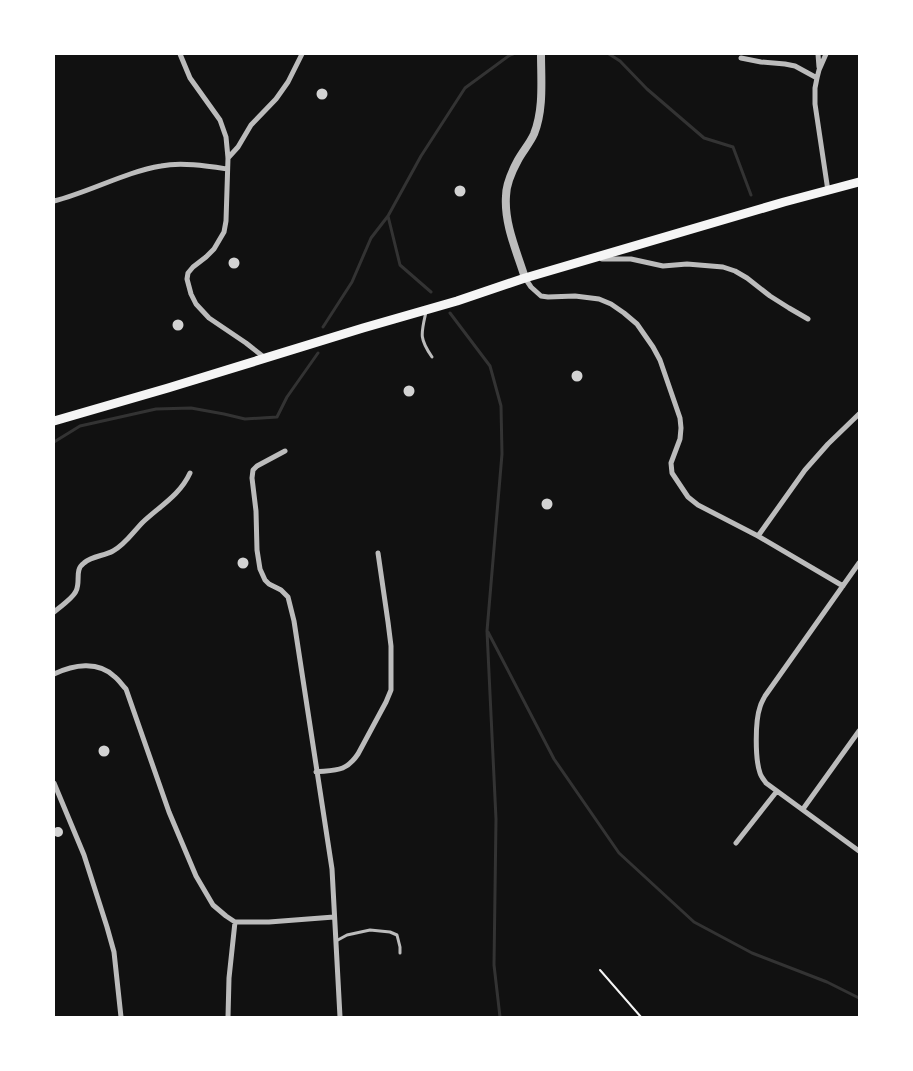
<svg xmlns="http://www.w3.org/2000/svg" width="913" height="1071" viewBox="0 0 913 1071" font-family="'Asap Condensed',sans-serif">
  <rect width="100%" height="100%" fill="#111"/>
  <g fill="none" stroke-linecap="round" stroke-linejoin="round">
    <path stroke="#333" stroke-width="3" d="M609,54L620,61L647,89L704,138L733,147L751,195
      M431,292L400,265L388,216L421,156L465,88L510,55L513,54
      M450,313L490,366L501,406L502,454L487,631L496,819L494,965L500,1017
      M323,327L352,282L371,238L388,216
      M54,442L80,426L156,409L191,408L224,414L245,419L277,417L287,397L318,353
      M488,632L554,759L619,853L694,922L752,953L827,982L859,998"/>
  </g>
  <path fill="#d3d3d3" d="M316.5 94a5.5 5.5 0 1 1 11 0a5.5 5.5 0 1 1-11 0Z
    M454.5 191a5.5 5.5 0 1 1 11 0a5.5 5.5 0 1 1-11 0Z
    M228.5 263a5.5 5.5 0 1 1 11 0a5.5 5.5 0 1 1-11 0Z
    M172.5 325a5.5 5.5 0 1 1 11 0a5.5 5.5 0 1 1-11 0Z
    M571.5 376a5.5 5.5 0 1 1 11 0a5.5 5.5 0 1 1-11 0Z
    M403.5 391a5.5 5.5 0 1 1 11 0a5.5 5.5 0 1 1-11 0Z
    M541.5 504a5.5 5.5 0 1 1 11 0a5.5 5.5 0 1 1-11 0Z
    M237.5 563a5.5 5.5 0 1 1 11 0a5.5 5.5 0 1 1-11 0Z
    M98.5 751a5.5 5.5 0 1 1 11 0a5.5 5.5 0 1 1-11 0Z
    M53 832a5 5 0 1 1 10 0a5 5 0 1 1-10 0Z"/>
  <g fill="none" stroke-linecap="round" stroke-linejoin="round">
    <path stroke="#f5f5f5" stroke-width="2" d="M600,970L641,1017"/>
    <path stroke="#bcbcbc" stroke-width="3" d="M426,312C421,334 419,338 432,357
      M336,941L347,935L370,930L390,932L397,935L400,947V953"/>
    <path stroke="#bcbcbc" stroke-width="5" d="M180,54L190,78L220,120L226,137L228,158L226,221L224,232L214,249L206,257L193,267L188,273L187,279L191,294L196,304L209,318L246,343L265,358
      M818,54L819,67
      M826,54L819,70L817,78L815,88V104L828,191
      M741,58L761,62L785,64L795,66L817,78
      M228,158L238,147L251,125L276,99L288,82L302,54
      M54,201C90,192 125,172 161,166C181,162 207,166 227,169
      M602,259H631L663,266L687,264L723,267L735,271L747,278L770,296L789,308L808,319
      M525,278L531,287L541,296L548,297L575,296L599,299L611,304L624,313L637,324L653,347L660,360L680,418L681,428L680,439L671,463L672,473L688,497L698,505L758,536L843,586
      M285,451L257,466L253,470L252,478L256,511L257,550L260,569L265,580L269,584L281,590L288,597L294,621L332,869L340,1017
      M758,536L805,470L828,444L859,414
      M859,563L765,696C763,700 761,703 760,707C755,721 755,759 760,773C761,777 764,780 766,783L859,851
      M54,612C60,607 73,598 76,591C81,581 74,570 84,563C92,556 104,556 113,551C125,545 133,532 143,522C160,506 180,495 190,473
      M54,674C73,665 98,660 115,677C119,680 122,685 126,689L169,812L196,876L213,905L226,916L235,922H269L334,917
      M316,772C336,770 346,772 358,754L386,702L391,690V646L388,622L378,553
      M54,783L84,855L107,927L114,952L121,1017
      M803,809L859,731
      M736,843L777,791
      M228,1017L229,978L235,922"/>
    <path stroke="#bcbcbc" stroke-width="8" d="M525,278C517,252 504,224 506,196C506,184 512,171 518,160C523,151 530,143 534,134C544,109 541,80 541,54"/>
    <path stroke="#f5f5f5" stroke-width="9" d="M54,421L168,388L363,328L457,301L525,278L784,202L859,182"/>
  </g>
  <rect width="913" height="1071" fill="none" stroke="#ffffff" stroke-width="110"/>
</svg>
